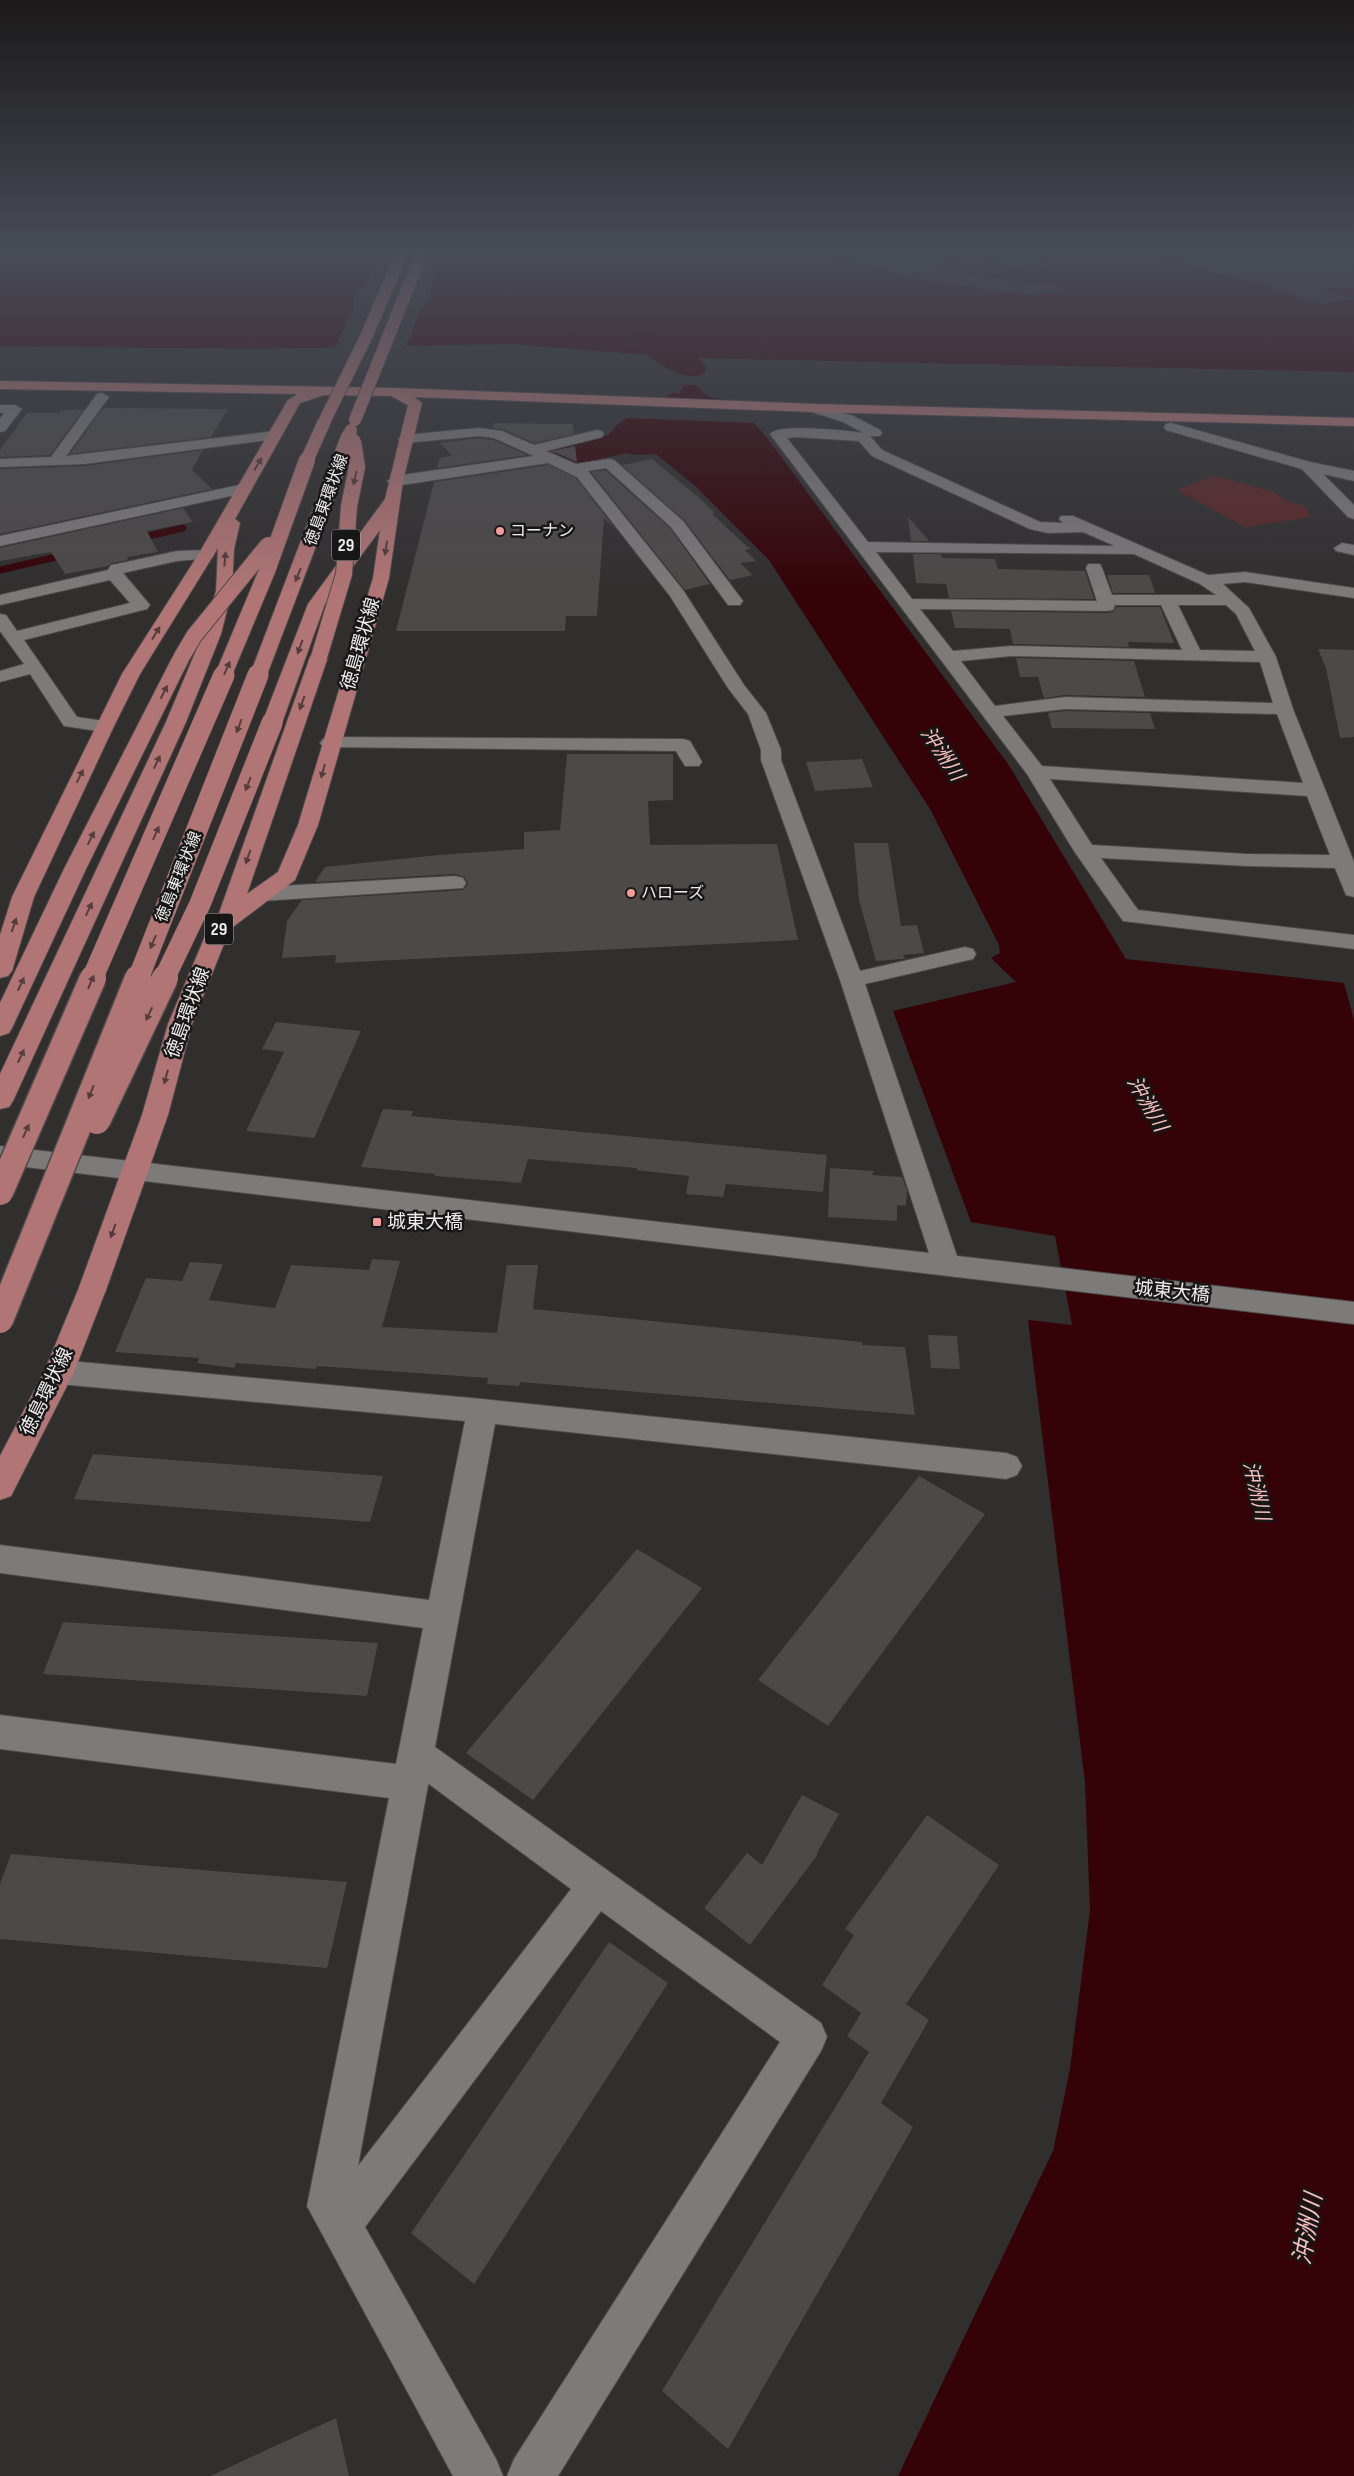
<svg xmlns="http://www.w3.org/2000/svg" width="1354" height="2476" viewBox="0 0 1354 2476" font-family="'Sofia Sans Condensed','Noto Sans JP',sans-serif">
  <rect width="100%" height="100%" fill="#312e2e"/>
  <path fill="#5a2728" d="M1215,476L1274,492L1289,502L1305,506L1310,517L1245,527L1177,490Z"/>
  <path fill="#340207" d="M0,250H806L911,278L1028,295L1062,292L1056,285L1012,282L938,267L973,251L1013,268L1052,272L1041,261L1052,250H1130L1154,254L1205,271L1261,283L1320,304L1354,299L1320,288H1354V372L689,358L508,344L256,349L0,346Z
    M684,385H696L709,397L736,401L771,443L1008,764L1126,959L1344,983L1354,1020V2476H898L1053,2151L1070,2069L1090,1910L1085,1782L1028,1320L1072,1325L1055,1236L971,1222L893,1011L1016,982L991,958L1000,953L999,945L930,809L769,560L695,486L656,454L634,455L628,453L576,464L553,452L558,447L608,435L619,423L673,393H680Z"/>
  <path fill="#312e2e" d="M377,250H449L441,259L431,286L430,300L421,308L405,349L334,350L354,307L353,298L356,292L365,286L378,259Z
    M660,397L739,401L758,423L623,418Z"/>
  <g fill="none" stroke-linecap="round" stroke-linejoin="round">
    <path stroke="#340207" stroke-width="7" d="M136,539L183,528
      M0,570L69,554"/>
    <path fill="#340207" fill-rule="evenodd" d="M584,320L642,329L702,361L707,368L702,375C673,382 650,353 624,343C609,338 589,339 573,335L569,329L573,323Z"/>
  </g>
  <path fill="#4c4948" d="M108,408L228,409L211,437L70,454L102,409Z
    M61,410H83L50,455L0,457V450L27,413H60Z
    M493,423L573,424L574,434L534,443L503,429L493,428Z
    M479,438L493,440L527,455L437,468L440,458L452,456L440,443Z
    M575,446L577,462L552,451Z
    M203,450L192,470L212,489L0,534V469L84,466Z
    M652,459L704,502L715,513L712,514L750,549L745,550L756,561L740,563L753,575L730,580L684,520L622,465Z
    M548,465L576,478L616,530L604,518L597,616H566L565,631H396L434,482Z
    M605,470L670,528L710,584L685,590L591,472Z
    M183,508L193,522L147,531L158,552L127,557L128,560L111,563L108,566L65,574L51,552L0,561V548Z
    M908,517L929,541H911Z
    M913,554H940L943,558L995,559L998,569L1085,571L1094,599L949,598L946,584L916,583Z
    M1107,575H1149L1155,593H1113Z
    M1116,607H1160L1174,643L1128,642L1129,647L1013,644L1010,629L955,628L951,611L1107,613L1113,612Z
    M1318,649L1354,650V737L1340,738L1326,668Z
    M1016,658L1134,661L1145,697L1065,695L1044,698L1038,677H1020Z
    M1065,711L1150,713L1155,729L1052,728L1048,713Z
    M567,754H673V800L648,801L650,845L777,844L798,940L335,963L336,955L282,958L287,921L302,900L463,890L468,884L465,877L455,874L315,882L325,867L438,855L524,849V832L560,830Z
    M862,759L873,787L815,791L806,762Z
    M854,843H888L901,926L917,925L924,953L903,955L905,959H902L876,961L859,900Z
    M276,1022L361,1031L314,1138L246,1131L284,1052L262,1049Z
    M383,1109L413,1111L411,1116L827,1155L823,1192L726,1184L723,1197L686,1194L689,1176L636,1170L637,1168L528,1159L521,1183L435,1176V1174L361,1167Z
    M830,1168L874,1171L872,1175L902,1177L907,1190L906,1206L897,1205V1221L828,1217Z
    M372,1259L400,1261L382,1327L497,1333L507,1265H538L533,1309L862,1342V1345L905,1347L915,1415L520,1382L519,1386L487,1384L488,1378L317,1366L316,1369L236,1363L234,1368L197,1363L199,1358L115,1352L146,1278L182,1281L190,1262L223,1264L209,1300L275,1308L291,1265L369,1270Z
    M928,1335L957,1336L960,1369L931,1368Z
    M93,1454L383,1476L370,1522L74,1499Z
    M919,1476L985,1514L828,1726L758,1680Z
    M637,1549L702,1588L533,1800L466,1753Z
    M63,1622L378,1643L367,1696L43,1674Z
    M802,1795L839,1814L817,1853L818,1854L750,1945L704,1908L747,1853L762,1865Z
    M927,1815L999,1865L906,2004L929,2020L881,2103L913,2127L728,2449L662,2391L869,2052L847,2036L861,2013L822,1985L854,1935L845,1929Z
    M11,1854L347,1882L327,1968L0,1939V1884Z
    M609,1942L668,1983L474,2284L411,2233Z
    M336,2418L349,2476H210Z"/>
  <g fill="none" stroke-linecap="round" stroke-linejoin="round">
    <defs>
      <path id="minor" d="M102,393L109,397L66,456L276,431L283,435L276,439L84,464L0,467V459L51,457L97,394Z
        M814,404L853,416L880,430L882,433L880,436H870L882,450L1040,522L1063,523L1059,519L1061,516H1073L1208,575L1245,572L1354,588V598L1245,582L1223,584L1249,608L1276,657L1293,709L1354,862V897L1346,895L1335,868L1247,866L1101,858L1138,910L1354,935V949L1123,921L1074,851L1027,774L770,434C778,423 849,431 864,433L843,422L809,411L807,408ZM797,437L859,441L872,456L1030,529L1048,533L1083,532L1115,546L868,542L787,438ZM876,552L1134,554L1200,584L1216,595H1112L1102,568L1100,564H1088L1086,568L1097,601L912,599ZM1115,605H1161L1182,650L1011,646L953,651L920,609L1107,611L1113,610ZM1178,605H1226L1236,614L1255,651L1200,650ZM1011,656L1260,662L1273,703L1065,697L995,706L961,661ZM1065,709L1277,714L1303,783L1042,766L1003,716ZM1050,779L1307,796L1330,855L1247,854L1092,845Z
        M0,405H15L22,409L5,431L0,432V419L4,413H0Z
        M1171,423L1310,462L1354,471V481L1323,474L1354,505V519L1348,517L1302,469L1166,430L1164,427L1166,424Z
        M479,428L502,431L534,445L597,430L602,431L604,434L602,437L546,451L576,464L609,459L614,460L683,521L743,601L740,605H728L671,527L606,468L588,471L683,590L744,685L766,713L781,750V760L860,971L965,947L973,949L976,954L973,959L865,984L957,1256L1354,1302V1324L0,1164V1146L929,1253L840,980L761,760V750L748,714L728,688L670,596L577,477L548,463L395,486L387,481L395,476L534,456L494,438L479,436L405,443L398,439L405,435Z
        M244,484L249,486L252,489L249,492L0,546V536Z
        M1342,543L1354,545V555L1336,551L1334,548Z
        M206,550L212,552L214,555L212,558L177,561L123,573L150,605L147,609L24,640L77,717L111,722L114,726L111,730L104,732L64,726L30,674L0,682V671L24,664L0,631V614L6,615L17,631L130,603L110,580L0,605V595L108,570L111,565L117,564L177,551Z
        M330,737L683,739L690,741L702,762L699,766H685L676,751L323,747L320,743L323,739Z
        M455,876L463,878L466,883L463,888L262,901L254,899L251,894L254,889L262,887Z
        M59,1360L482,1399L1006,1453L1017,1457L1022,1466L1017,1475L1006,1479L495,1424L435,1747L821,2023L827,2037L821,2051L558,2476H507L514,2459L780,2042L601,1911L365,2227L496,2459L503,2476H453L307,2206L389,1798L0,1749V1715L396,1764L423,1628L0,1573V1545L429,1600L465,1421L59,1384L49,1380L44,1372L49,1364ZM429,1784L571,1889L358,2166L428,1785Z"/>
      <path id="major" d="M0,381L394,388L814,404L1354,418V426L814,412L414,397L422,403L403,481L389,578L318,825L295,880L230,929L192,1024L168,1115L106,1290L74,1372L11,1496L0,1500V1456L44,1372L78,1290L142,1115L168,1024L209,927L218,916L310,657L313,653H325L328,657L247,894L278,872L298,825L373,578L380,530L325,604L282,723L279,727H265L262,723L308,604L385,499L408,405L391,396L324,395L300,403L235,519L240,523L234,549L232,591L221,634L186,722L13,1101L9,1107L0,1109V1074L166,722L203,634L216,591L218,548L140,674L114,726L34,897L12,971L8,976L0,978V935L12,897L122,674L198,555L288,400L298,394L0,389Z
        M325,416L332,420L314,460L307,464L302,463L300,460L318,420Z
        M181,653L187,654L190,658L86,869L12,1028L9,1033L0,1036V1003L64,869L172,658L175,654Z"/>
    </defs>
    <use href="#minor" stroke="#4c4949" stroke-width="2"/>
    <use href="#major" stroke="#4c4949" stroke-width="2"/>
    <use href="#minor" fill="#7d7a7a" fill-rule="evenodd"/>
    <use href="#major" fill="#b27575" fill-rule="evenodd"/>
    <defs>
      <path id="major-bridge-far3" d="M325,420L367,335L403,250
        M355,420L423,250
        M348,438L351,430"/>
      <path id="major-bridge-far2" d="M319,657L344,574L349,506L357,467L353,442
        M181,658L194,636L268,545
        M223,676L267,571L307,460
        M258,676L349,437"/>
      <path id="major-bridge-far1" d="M92,979L224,675
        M138,979L258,675
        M164,979L200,904L272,723"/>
      <path id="major-bridge" d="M97,1121L165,978
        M0,1192L93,978
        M0,1320L138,978"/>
    </defs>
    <use href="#major-bridge-far3" stroke="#4c4949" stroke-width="14" stroke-linecap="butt"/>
    <use href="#major-bridge-far2" stroke="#4c4949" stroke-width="18" stroke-linecap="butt"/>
    <use href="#major-bridge-far1" stroke="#4c4949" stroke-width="22" stroke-linecap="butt"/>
    <use href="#major-bridge" stroke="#4c4949" stroke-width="29" stroke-linecap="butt"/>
    <use href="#major-bridge-far3" stroke="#b27575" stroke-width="12"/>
    <use href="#major-bridge-far2" stroke="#b27575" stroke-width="16"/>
    <use href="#major-bridge-far1" stroke="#b27575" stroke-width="21"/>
    <use href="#major-bridge" stroke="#b27575" stroke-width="26"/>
  </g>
  <defs><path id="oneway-solid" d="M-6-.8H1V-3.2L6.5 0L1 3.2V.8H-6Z" transform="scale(1.25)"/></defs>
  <g fill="#563d3d">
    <use href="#oneway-solid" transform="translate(258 464) rotate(-60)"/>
    <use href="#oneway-solid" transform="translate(355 478) rotate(102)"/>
    <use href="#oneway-solid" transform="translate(386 548) rotate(98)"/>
    <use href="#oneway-solid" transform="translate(225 559) rotate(-85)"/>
    <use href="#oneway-solid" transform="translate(298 575) rotate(112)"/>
    <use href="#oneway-solid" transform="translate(156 633) rotate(-58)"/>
    <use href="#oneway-solid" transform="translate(300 647) rotate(110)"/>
    <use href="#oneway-solid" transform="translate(227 668) rotate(-66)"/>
    <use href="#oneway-solid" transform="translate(164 692) rotate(-63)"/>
    <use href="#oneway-solid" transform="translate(302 703) rotate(110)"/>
    <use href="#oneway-solid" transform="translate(239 726) rotate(111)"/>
    <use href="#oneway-solid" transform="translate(157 762) rotate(-65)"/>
    <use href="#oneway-solid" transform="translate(323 771) rotate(105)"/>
    <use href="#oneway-solid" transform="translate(80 776) rotate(-64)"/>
    <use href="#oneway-solid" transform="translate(248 784) rotate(111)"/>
    <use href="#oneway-solid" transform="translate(156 833) rotate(-67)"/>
    <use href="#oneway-solid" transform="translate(91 838) rotate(-64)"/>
    <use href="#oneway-solid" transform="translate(248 857) rotate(109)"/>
    <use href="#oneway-solid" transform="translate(89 909) rotate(-65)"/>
    <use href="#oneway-solid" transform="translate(14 925) rotate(-71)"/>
    <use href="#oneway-solid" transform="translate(153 942) rotate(113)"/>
    <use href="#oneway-solid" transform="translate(91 982) rotate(-67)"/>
    <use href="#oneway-solid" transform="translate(21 984) rotate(-65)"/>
    <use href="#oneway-solid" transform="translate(149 1014) rotate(115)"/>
    <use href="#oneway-solid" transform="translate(21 1056) rotate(-65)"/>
    <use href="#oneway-solid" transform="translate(166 1077) rotate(105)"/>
    <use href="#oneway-solid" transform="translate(91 1092) rotate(112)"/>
    <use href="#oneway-solid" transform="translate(26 1131) rotate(-66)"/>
    <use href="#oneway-solid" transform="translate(113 1231) rotate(110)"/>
  </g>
  <linearGradient id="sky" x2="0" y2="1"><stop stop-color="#1b1919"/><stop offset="0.42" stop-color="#484c57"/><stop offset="1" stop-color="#484c57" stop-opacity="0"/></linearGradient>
  <rect width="1354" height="597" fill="url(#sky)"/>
  <g fill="#f59b99" stroke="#181717" stroke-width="2">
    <circle cx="500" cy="531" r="5"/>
    <circle cx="631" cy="893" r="5"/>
    <rect x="372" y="1217" width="10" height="10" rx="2.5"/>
  </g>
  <g text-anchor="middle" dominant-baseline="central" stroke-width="5" stroke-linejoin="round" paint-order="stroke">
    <g font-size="16" fill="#eeecec" stroke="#181717">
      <text transform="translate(327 500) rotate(-70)">徳島東環状線</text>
      <text transform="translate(179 877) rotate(-68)">徳島東環状線</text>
    </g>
    <g font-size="16" fill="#eeecec" stroke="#181717" text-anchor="start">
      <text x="510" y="531">コーナン</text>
      <text x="641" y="893">ハローズ</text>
    </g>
    <g fill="#181717" stroke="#aeacac" stroke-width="1">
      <rect x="332" y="529.5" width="28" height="31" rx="4"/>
      <rect x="205" y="913.5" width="28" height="31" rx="4"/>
    </g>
    <g font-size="18" font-weight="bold" fill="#eeecec">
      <text x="346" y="545">29</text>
      <text x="219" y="929">29</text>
    </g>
    <g font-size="19" fill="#eeecec" stroke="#181717">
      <text transform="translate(361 644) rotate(-74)">徳島環状線</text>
      <text transform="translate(188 1013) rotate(-70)">徳島環状線</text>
      <text transform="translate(1172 1292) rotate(6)">城東大橋</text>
      <text transform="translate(47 1392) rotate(-64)">徳島環状線</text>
    </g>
    <g font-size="19" fill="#eeecec" stroke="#181717" text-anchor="start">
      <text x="387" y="1222">城東大橋</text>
    </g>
    <g font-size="20" font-style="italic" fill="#f7bebb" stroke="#181717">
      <text transform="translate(942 754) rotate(56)">沖洲川</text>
      <text transform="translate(1147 1104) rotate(60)">沖洲川</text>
      <text transform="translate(1256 1491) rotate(77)">沖洲川</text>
    </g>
    <g font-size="24" font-style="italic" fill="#f7bebb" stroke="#181717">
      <text transform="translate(1308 2229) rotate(-80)">沖洲川</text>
    </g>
  </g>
</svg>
